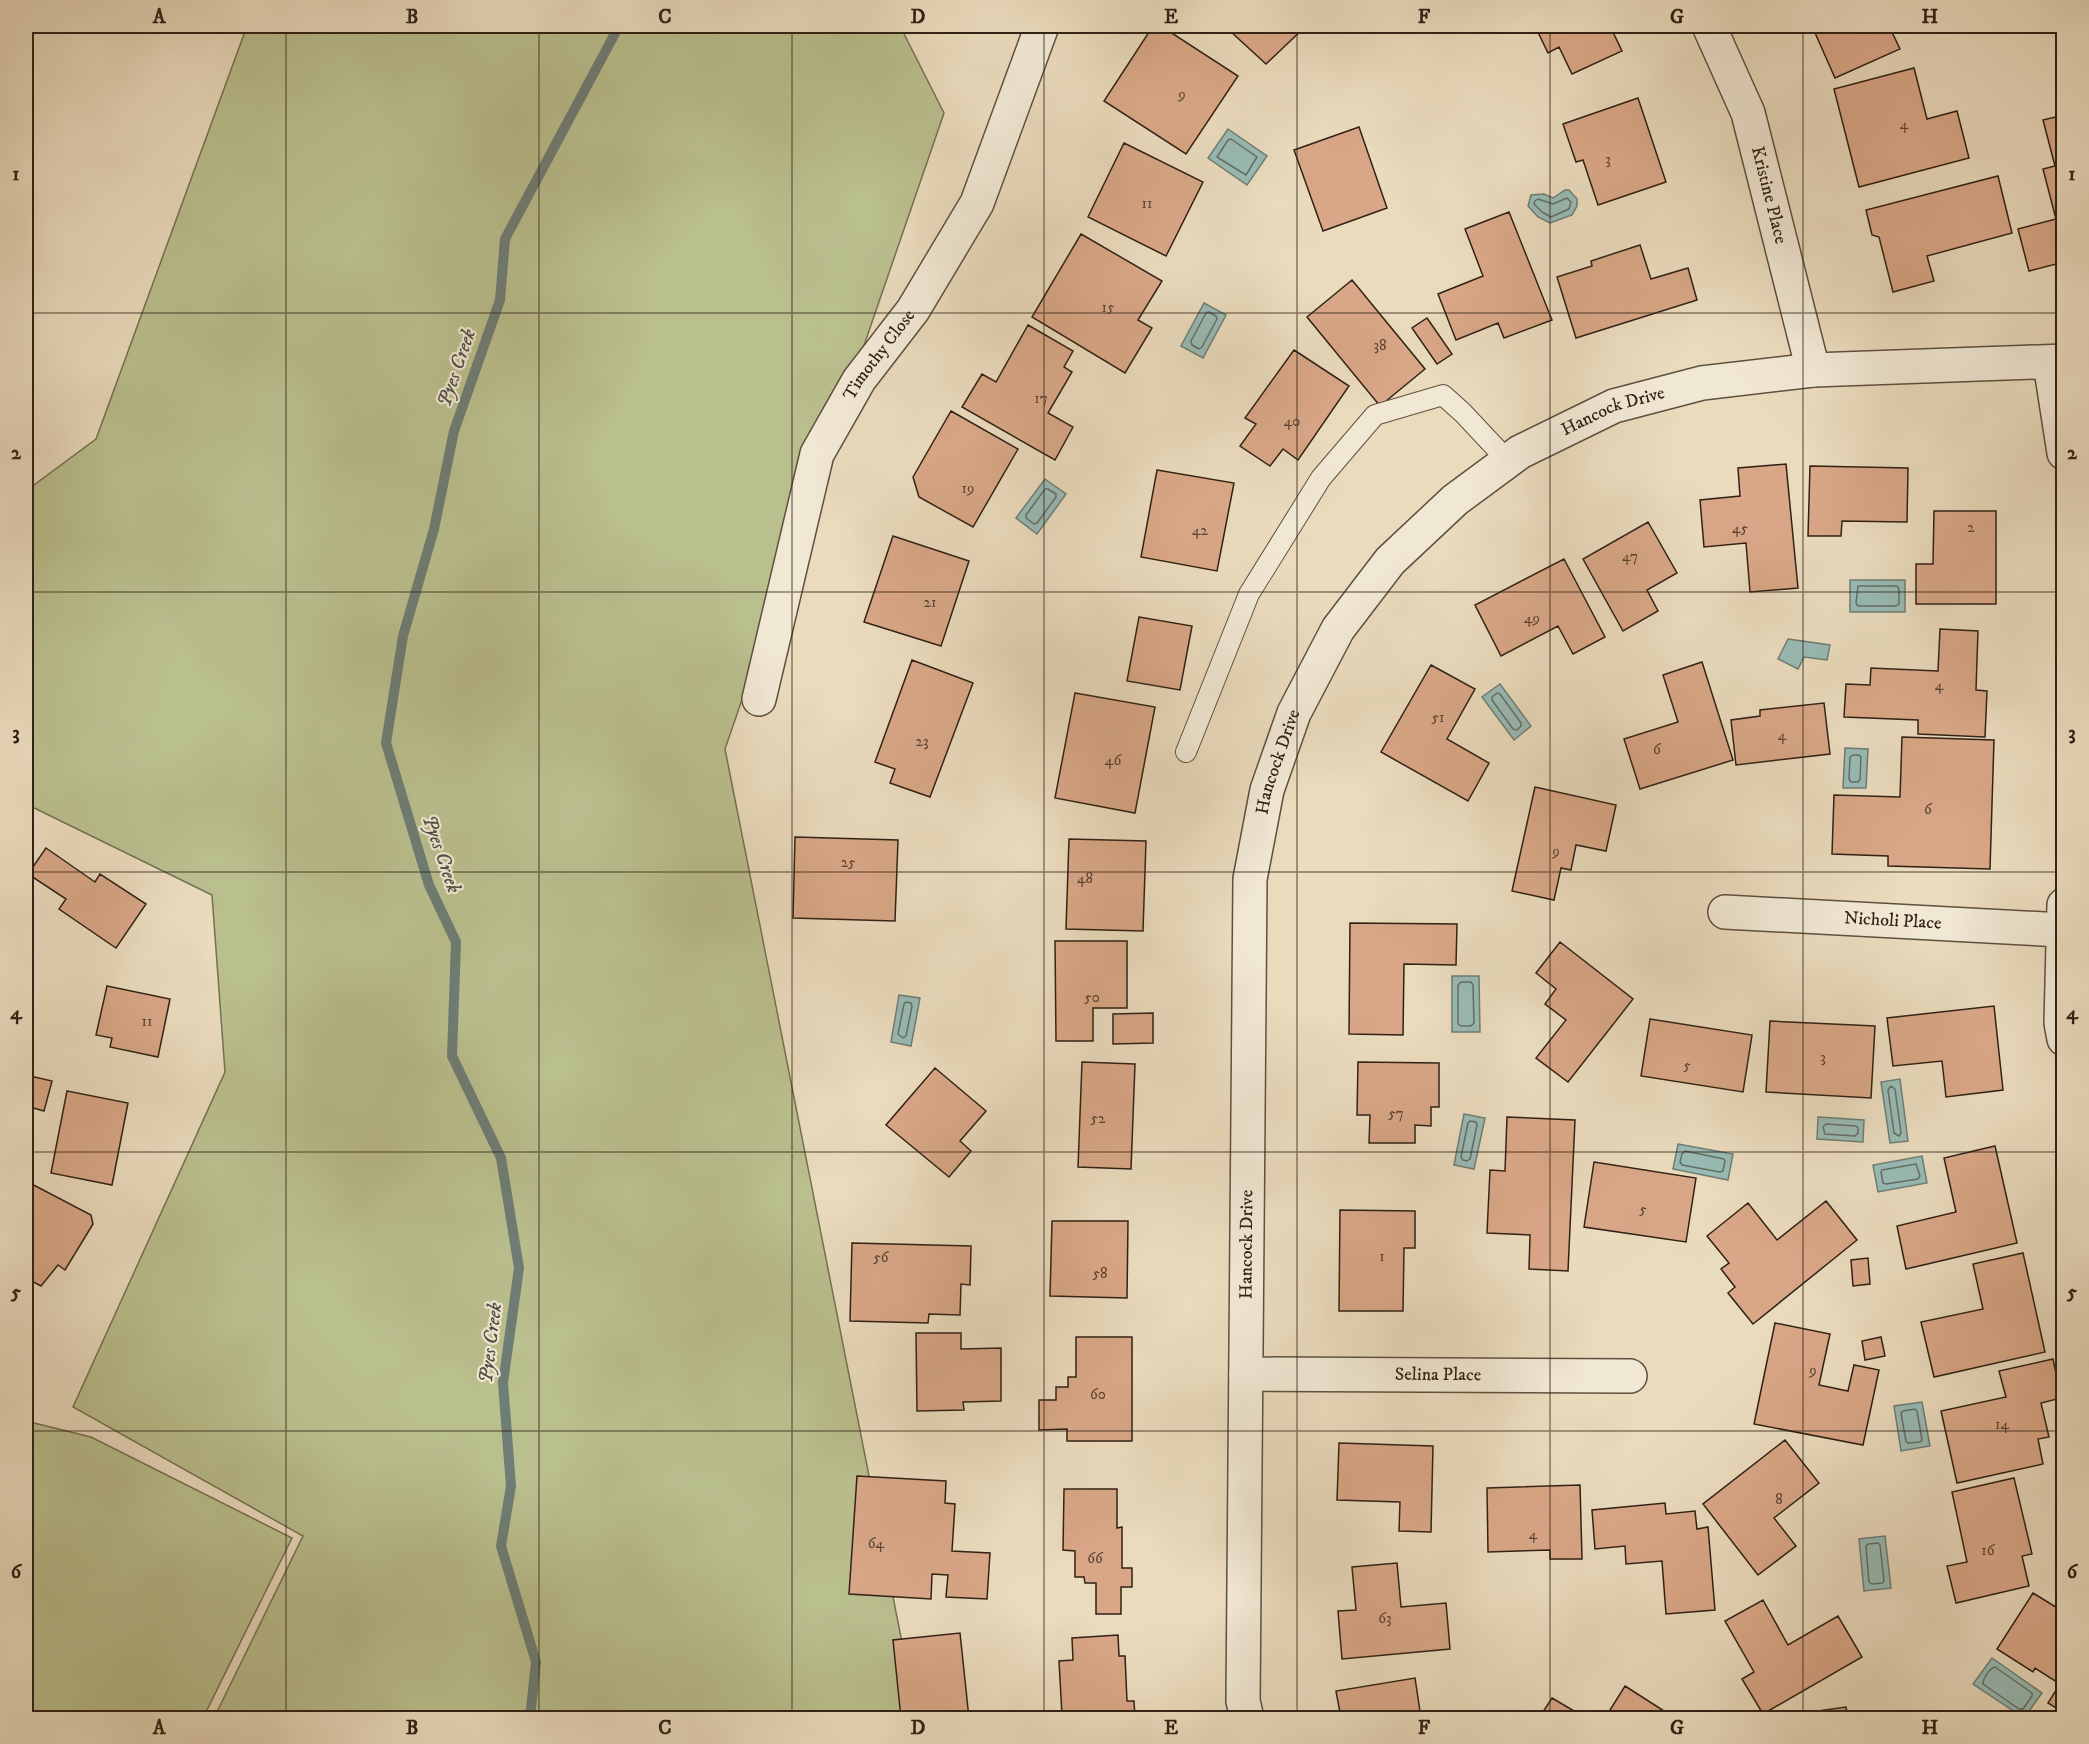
<svg xmlns="http://www.w3.org/2000/svg" width="2089" height="1744" viewBox="0 0 2089 1744" font-family="'IM FELL DW Pica',serif">
  <rect width="100%" height="100%" fill="#eadbbd"/>
  <filter id="stains"><feTurbulence type="fractalNoise" baseFrequency=".00333" numOctaves="4"/><feColorMatrix values="0 0 0 0 .2 0 0 0 0 .09 0 0 0 0 .02 0 0 0 .5 -.17"/></filter>
  <radialGradient id="worn" r=".72"><stop offset=".6" stop-color="#630" stop-opacity="0"/><stop offset="1" stop-color="#630" stop-opacity=".3"/></radialGradient>
  <path fill="#babf8e" stroke="#757052" stroke-width="1.5" d="M247,26H900L944,113L725,749L917,1718H214L303,1536L73,1407L225,1072L212,895L26,804V491L96,439Z
    M26,1421L91,1437L292,1538L203,1718H26Z"/>
  <path fill="#98bbb5" stroke="#6e7d75" stroke-width="1.5" d="M1228,129L1267,156L1247,185L1208,158Z
    M1565,190H1569L1577,199V206L1572,215L1550,223L1538,217L1528,206L1531,195L1544,194L1553,198Z
    M1204,303L1226,315L1203,358L1181,346Z
    M1045,479L1066,494L1037,534L1016,518Z
    M1850,580H1905V612H1850Z
    M1788,639L1830,645L1827,660L1804,657L1798,669L1778,659Z
    M1500,684L1531,726L1514,740L1482,697Z
    M1845,748L1868,749L1866,788H1843Z
    M1452,976H1479L1480,1032H1452Z
    M899,995L920,998L911,1046L891,1042Z
    M1900,1079L1908,1141L1890,1143L1881,1082Z
    M1464,1114L1485,1118L1474,1169L1454,1165Z
    M1818,1117L1864,1120L1863,1142L1817,1139Z
    M1678,1144L1733,1154L1728,1180L1673,1169Z
    M1922,1156L1927,1183L1878,1192L1873,1165Z
    M1922,1402L1930,1446L1901,1451L1894,1406Z
    M1885,1536L1891,1588L1864,1591L1859,1539Z
    M1992,1658L2042,1693L2024,1718L1973,1684Z"/>
  <g fill="none" stroke-linecap="round" stroke-linejoin="round">
    <path stroke="#646e65" stroke-width="1.5" d="M1231,139L1257,157L1246,175L1217,157L1228,140Z
      M1567,198L1571,202L1569,209L1551,217L1542,212L1534,204L1535,201L1538,199L1553,204Z
      M1209,312L1216,316L1217,319L1202,347L1199,349L1192,345L1191,341L1206,313Z
      M1045,489H1048L1056,494V497L1037,523L1034,524L1026,518V515Z
      M1858,586H1897L1899,589V604L1896,606H1858L1856,603Z
      M1497,693L1500,694L1521,723V726L1517,730L1513,729L1492,700V697Z
      M1853,755H1859L1861,757L1860,779L1858,782H1851L1849,779L1850,757Z
      M1461,982H1471L1473,985L1474,1023L1471,1026H1461L1458,1024V985Z
      M906,1002L911,1003L912,1006L906,1036L903,1038L898,1034L904,1004Z
      M1891,1086L1895,1089L1901,1133L1899,1136L1894,1133L1888,1090Z
      M1470,1121L1476,1122L1477,1125L1470,1159L1467,1161L1463,1160L1461,1157L1468,1123Z
      M1826,1124L1856,1126L1858,1128V1133L1855,1136L1825,1134L1823,1127Z
      M1685,1151L1724,1159L1725,1161L1723,1171L1720,1172L1682,1165L1680,1162L1682,1154Z
      M1916,1164L1920,1176L1918,1179L1886,1184L1883,1183L1881,1172L1882,1170Z
      M1915,1409L1917,1411L1922,1440L1920,1442L1908,1443L1906,1441L1901,1413L1903,1411Z
      M1878,1543L1880,1545L1884,1581L1882,1583L1872,1584L1869,1582L1866,1546L1868,1544Z
      M1995,1667L2032,1693V1696L2023,1709H2019L1983,1684C1983,1678 1990,1668 1995,1667Z"/>
    <path stroke="#6e7d75" stroke-width="10" d="M530,1718L536,1662L501,1546L511,1486L503,1383L519,1268L501,1158L452,1056L456,942L429,885L386,743L403,636L434,529L454,431L500,300L505,239L619,26"/>
  </g>
  <path fill="#d9a787" stroke="#302115" stroke-width="1.5" d="M1153,26H1161L1238,76L1186,154L1104,101Z
    M1206,26H1306L1266,64L1230,31L1206,30Z
    M1535,26H1610L1622,51L1572,74L1559,47L1548,53Z
    M1812,26H1889L1900,49L1835,78Z
    M1914,68L1927,119L1957,111L1969,158L1859,187L1834,89Z
    M1638,98L1666,182L1598,205L1583,160L1576,162L1563,124Z
    M2064,115V262L2029,271L2018,229L2056,219L2043,169L2055,166L2043,120Z
    M1359,127L1387,208L1323,231L1294,150Z
    M1124,143L1203,182L1166,256L1088,217Z
    M1998,176L2012,233L1927,256L1934,281L1893,292L1879,237L1872,235L1866,210Z
    M1509,212L1552,320L1504,338L1498,323L1456,340L1438,294L1483,276L1465,229Z
    M1081,234L1162,281L1138,320L1152,328L1125,373L1032,317Z
    M1640,245L1651,279L1688,268L1697,300L1576,338L1557,277L1592,266L1591,261Z
    M1352,280L1425,369L1380,406L1307,317Z
    M1427,318L1452,354L1437,364L1412,328Z
    M1028,325L1073,351L1064,367L1072,372L1048,413L1073,427L1055,460L962,407L982,374L996,382Z
    M1294,350L1349,386L1298,460L1283,449L1270,466L1240,446L1256,424L1245,418Z
    M951,411L1018,449L973,527L919,497L913,477Z
    M1786,464L1798,588L1750,592L1746,543L1704,547L1700,500L1740,496L1738,468Z
    M1810,466L1908,468L1907,522L1842,521L1841,536H1808Z
    M1157,470L1234,483L1217,571L1141,557Z
    M1934,511H1996V604H1916V564H1933Z
    M1648,522L1677,573L1647,590L1658,611L1623,631L1583,559Z
    M893,536L969,561L941,646L864,622Z
    M1564,559L1605,637L1573,654L1558,626L1501,656L1475,605Z
    M1139,617L1192,626L1180,690L1127,681Z
    M1940,629L1978,631L1976,690L1987,691L1985,737L1918,734V720L1844,717L1846,684L1870,685L1871,668L1938,671Z
    M912,660L973,683L930,797L890,783L895,769L875,762Z
    M1702,662L1733,760L1640,789L1624,739L1678,722L1663,675Z
    M1431,665L1475,689L1447,739L1489,763L1468,801L1381,752Z
    M1075,693L1155,707L1135,813L1055,798Z
    M1824,703L1830,754L1736,765L1731,720L1760,716V710Z
    M1902,737L1994,740L1990,869L1888,866V856L1832,854L1834,795L1900,797Z
    M1535,787L1616,805L1606,851L1576,845L1571,870L1561,868L1554,900L1512,891Z
    M795,837L898,840L895,921L793,918Z
    M1069,839L1146,841L1143,931L1066,929Z
    M46,848L95,882L100,874L146,904L116,948L59,909L66,899L28,874Z
    M1350,923L1457,924L1456,965L1404,964L1403,1035L1349,1034Z
    M1055,941H1127V1008H1093V1041H1056Z
    M1560,942L1633,999L1568,1082L1536,1058L1566,1020L1545,1004L1556,989L1536,973Z
    M107,986L170,999L158,1057L110,1047L112,1038L96,1035Z
    M1994,1006L2003,1090L1946,1097L1942,1061L1893,1066L1887,1018Z
    M1153,1013V1043L1113,1044V1014Z
    M1650,1019L1752,1035L1743,1092L1641,1076Z
    M1770,1021L1875,1026L1871,1098L1766,1092Z
    M1082,1062L1135,1064L1131,1169L1078,1167Z
    M1358,1062L1439,1063V1107H1431V1126L1415,1125V1143H1369L1370,1115H1357Z
    M935,1068L986,1111L960,1141L971,1151L949,1177L886,1125Z
    M26,1075L52,1081L44,1111L26,1106Z
    M67,1091L128,1103L112,1185L51,1173Z
    M1507,1117L1575,1120L1568,1271L1529,1269L1530,1235L1487,1233L1490,1170L1505,1171Z
    M1995,1146L2017,1243L1906,1269L1897,1226L1956,1212L1944,1158Z
    M1594,1162L1696,1178L1686,1242L1584,1227Z
    M26,1181L91,1215L93,1224L65,1270L58,1265L41,1286L26,1278Z
    M1826,1201L1857,1240L1753,1324L1728,1293L1735,1287L1721,1269L1729,1263L1707,1236L1748,1203L1777,1240Z
    M1340,1210L1415,1211V1248H1404L1403,1311H1339Z
    M1052,1221H1128L1127,1298L1050,1296Z
    M852,1243L971,1246L970,1285L961,1284L960,1315L929,1314L928,1323L850,1321Z
    M2023,1253L2045,1352L1934,1377L1921,1322L1983,1309L1973,1264Z
    M1868,1258L1870,1284L1853,1286L1851,1260Z
    M1775,1323L1830,1334L1819,1385L1848,1391L1854,1365L1879,1370L1863,1445L1754,1424Z
    M916,1333H961V1349L1001,1348V1401L963,1402L964,1410L917,1411Z
    M1076,1337H1132V1441H1067V1429L1039,1430V1400H1056V1387H1068V1377H1076Z
    M1881,1337L1885,1356L1865,1360L1862,1341Z
    M2053,1359L2061,1398L2041,1403L2049,1437L2038,1439L2043,1464L1957,1483L1941,1411L2006,1397L1999,1371Z
    M1785,1440L1819,1483L1774,1518L1796,1546L1758,1575L1703,1504Z
    M1339,1443L1433,1446L1431,1532L1399,1531L1400,1502L1337,1500Z
    M857,1476L946,1481L945,1503L955,1504L952,1551L990,1553L987,1599L946,1597L948,1575L932,1574L931,1599L849,1594Z
    M2014,1478L2032,1554L2022,1556L2029,1586L1956,1603L1947,1566L1967,1562L1952,1492Z
    M1580,1485L1582,1559H1550V1550L1488,1552L1487,1488Z
    M1064,1489H1117V1528L1122,1527V1568H1132V1587H1121V1614H1096V1583H1085L1084,1577H1075V1551L1063,1550Z
    M1665,1503L1666,1514L1695,1511L1697,1529L1708,1527L1715,1610L1666,1614L1662,1561L1626,1564L1625,1546L1595,1549L1592,1510Z
    M1397,1563L1401,1607L1446,1603L1450,1649L1342,1659L1338,1611L1356,1610L1352,1567Z
    M2033,1593L2064,1612V1713L2048,1703L2060,1684L2035,1668L2033,1672L1997,1649Z
    M1763,1600L1788,1645L1838,1616L1862,1657L1763,1714L1742,1679L1754,1672L1725,1621Z
    M960,1633L969,1718H901L893,1640Z
    M1118,1635L1119,1656H1125L1127,1701H1134L1135,1718H1035V1716L1062,1715L1059,1661L1073,1660L1072,1638Z
    M1415,1678L1421,1718H1341L1336,1691Z
    M1625,1686L1675,1718H1605Z
    M1552,1698L1586,1718H1539Z
    M1846,1707L1848,1718H1789L1788,1715Z
    M1893,1713L1898,1718H1856Z"/>
  <g fill="none" stroke-linecap="round" stroke-linejoin="round">
    <defs>
      <path id="lane" d="M1186,752L1249,594L1321,478L1375,415L1443,395L1463,413L1508,461"/>
      <g id="street">
        <path id="s1" d="M1709,26L1748,113L1813,370"/>
        <path d="M2050,363L2064,453"/>
        <path id="s2" d="M759,699L817,454L859,380L913,310L977,203L1042,26"/>
        <path d="M2064,905L2061,1023L2064,1039"/>
        <path id="s3" d="M1725,912L2062,930"/>
        <path id="s4" d="M1246,1374L1630,1376"/>
        <path id="s5" d="M1247,1718L1243,1701L1250,879L1267,790L1294,713L1338,629L1390,561L1455,500L1520,452L1614,406L1702,383L1813,370L2064,361"/>
      </g>
    </defs>
    <use href="#lane" stroke="#5e503f" stroke-width="22"/>
    <use href="#street" stroke="#5e503f" stroke-width="36"/>
    <use href="#lane" stroke="#f1e8d4" stroke-width="20"/>
    <use href="#street" stroke="#f1e8d4" stroke-width="33"/>
  </g>
  <path fill="none" stroke="#302115" stroke-width="1.5" stroke-opacity="0.55" d="M286,26V1718M539,26V1718M792,26V1718M1044,26V1718M1297,26V1718M1550,26V1718M1803,26V1718M26,313H2064M26,592H2064M26,872H2064M26,1152H2064M26,1431H2064"/>
  <g text-anchor="middle" dominant-baseline="central" stroke-width="4.5" stroke-linejoin="round" paint-order="stroke">
    <g font-size="15" fill="#5a4232">
      <text x="1182" y="94">9</text>
      <text x="1904" y="124">4</text>
      <text x="1608" y="159">3</text>
      <text x="1147" y="203">11</text>
      <text x="1108" y="307">15</text>
      <text x="1380" y="345">38</text>
      <text x="1041" y="398">17</text>
      <text x="1292" y="421">40</text>
      <text x="968" y="488">19</text>
      <text x="1971" y="527">2</text>
      <text x="1740" y="528">45</text>
      <text x="1200" y="530">42</text>
      <text x="1630" y="556">47</text>
      <text x="930" y="602">21</text>
      <text x="1532" y="618">49</text>
      <text x="1939" y="685">4</text>
      <text x="1438" y="717">51</text>
      <text x="1782" y="735">4</text>
      <text x="922" y="741">23</text>
      <text x="1657" y="749">6</text>
      <text x="1113" y="760">46</text>
      <text x="1928" y="809">6</text>
      <text x="1556" y="851">9</text>
      <text x="848" y="862">25</text>
      <text x="1085" y="878">48</text>
      <text x="1092" y="997">50</text>
      <text x="147" y="1021">11</text>
      <text x="1823" y="1057">3</text>
      <text x="1687" y="1065">5</text>
      <text x="1396" y="1113">57</text>
      <text x="1098" y="1118">52</text>
      <text x="1643" y="1209">5</text>
      <text x="1382" y="1256">1</text>
      <text x="881" y="1257">56</text>
      <text x="1100" y="1273">58</text>
      <text x="1813" y="1370">9</text>
      <text x="1098" y="1394">60</text>
      <text x="2002" y="1424">14</text>
      <text x="1779" y="1499">8</text>
      <text x="1533" y="1534">4</text>
      <text x="876" y="1543">64</text>
      <text x="1988" y="1550">16</text>
      <text x="1095" y="1558">66</text>
      <text x="1385" y="1618">63</text>
    </g>
    <g font-size="18" fill="#302115" stroke="#f1e8d4">
      <text stroke="none"><textPath href="#s1" startOffset="180">Kristine Place</textPath></text>
      <text stroke="none"><textPath href="#s2" startOffset="369">Timothy Close</textPath></text>
      <text stroke="none"><textPath href="#s5" startOffset="1464">Hancock Drive</textPath></text>
      <text stroke="none"><textPath href="#s5" startOffset="960">Hancock Drive</textPath></text>
      <text stroke="none"><textPath href="#s3" startOffset="168">Nicholi Place</textPath></text>
      <text stroke="none"><textPath href="#s5" startOffset="474">Hancock Drive</textPath></text>
      <text stroke="none"><textPath href="#s4" startOffset="192">Selina Place</textPath></text>
    </g>
    <g font-size="20" font-style="italic" fill="#4f4f45" stroke="#f1e8d4">
      <text transform="translate(457 368) rotate(-71)">Pyes Creek</text>
      <text transform="translate(441 854) rotate(71)">Pyes Creek</text>
      <text transform="translate(491 1343) rotate(-83)">Pyes Creek</text>
    </g>
  </g>
  <rect width="2089" height="1744" fill="none" stroke="#eadbbd" stroke-width="66"/>
  <rect x="33" y="33" width="2023" height="1678" fill="none" stroke="#302115" stroke-width="2"/>
  <g font-size="20" text-anchor="middle" font-weight="bold" fill="#302115">
    <text x="159" y="23">A</text>
    <text x="412" y="23">B</text>
    <text x="665" y="23">C</text>
    <text x="918" y="23">D</text>
    <text x="1171" y="23">E</text>
    <text x="1424" y="23">F</text>
    <text x="1677" y="23">G</text>
    <text x="1930" y="23">H</text>
    <text x="16" y="180">1</text>
    <text x="2072" y="180">1</text>
    <text x="16" y="459">2</text>
    <text x="2072" y="459">2</text>
    <text x="16" y="739">3</text>
    <text x="2072" y="739">3</text>
    <text x="16" y="1019">4</text>
    <text x="2072" y="1019">4</text>
    <text x="16" y="1298">5</text>
    <text x="2072" y="1298">5</text>
    <text x="16" y="1578">6</text>
    <text x="2072" y="1578">6</text>
    <text x="159" y="1734">A</text>
    <text x="412" y="1734">B</text>
    <text x="665" y="1734">C</text>
    <text x="918" y="1734">D</text>
    <text x="1171" y="1734">E</text>
    <text x="1424" y="1734">F</text>
    <text x="1677" y="1734">G</text>
    <text x="1930" y="1734">H</text>
  </g>
  <rect width="100%" height="100%" filter="url(#stains)"/>
  <rect width="100%" height="100%" fill="url(#worn)"/>
</svg>
